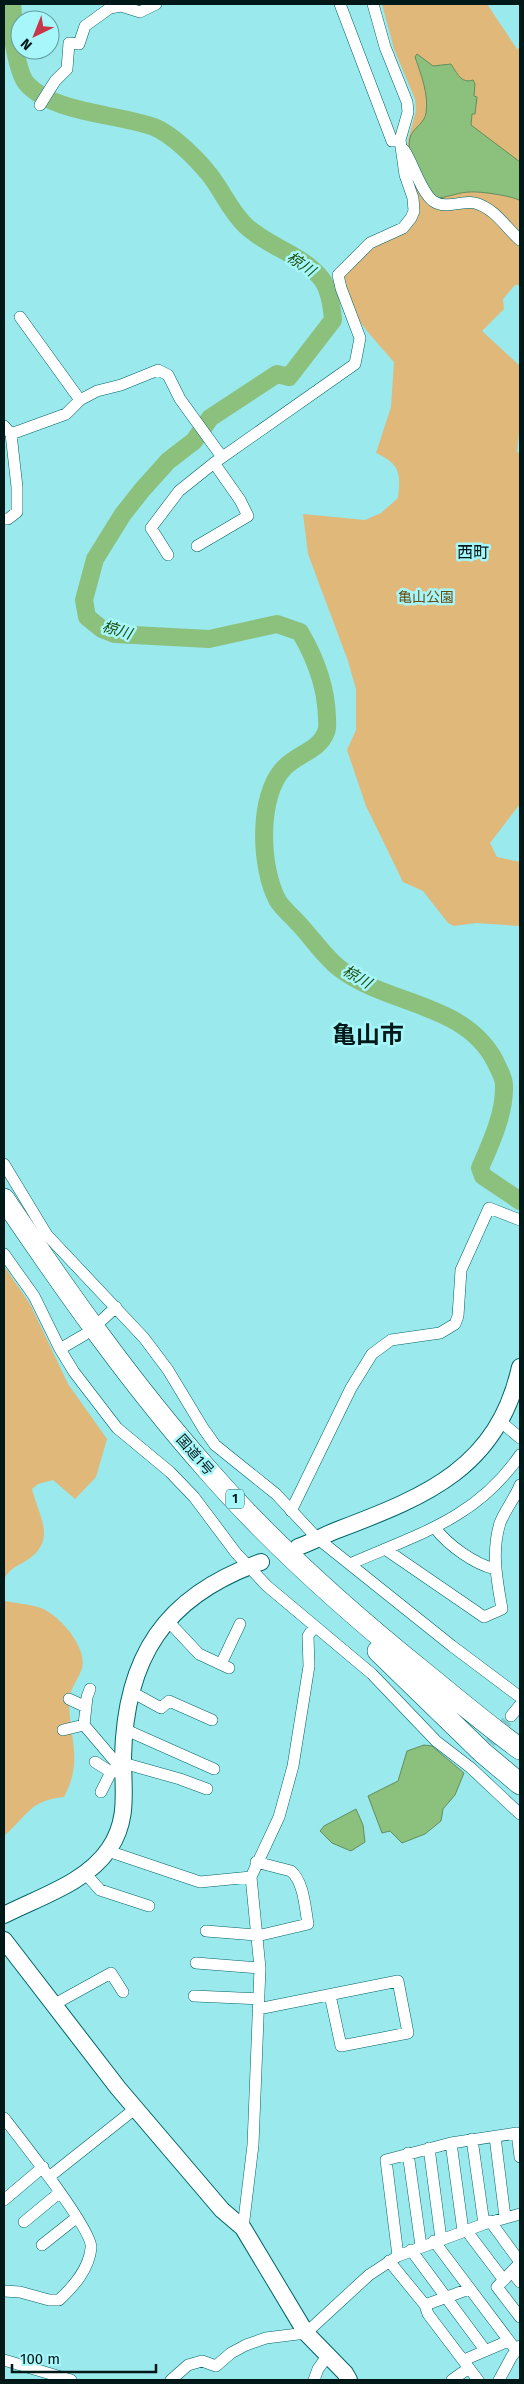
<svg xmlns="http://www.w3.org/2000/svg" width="524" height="2384" viewBox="0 0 524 2384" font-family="'Fira Sans','Noto Sans JP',sans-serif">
  <rect width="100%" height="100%" fill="#9ae9ec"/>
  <path fill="#dfb87a" d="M382,4H487L517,49L520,47V285H515L503,299L504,309L482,331L520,366V421L517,451L520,455V804L490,843L497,857L520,862V926L476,923L454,926L448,923L423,891L403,882L366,806L347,750L356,730V689L348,661L308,554L303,514L365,520L381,513L398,498C401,473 400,464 376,453L391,407L394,362C372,336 344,311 343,275L360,256L414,221L406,161L408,140L416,111L415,99L394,49Z
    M4,1266L30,1304L68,1384L107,1439L96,1477L75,1499L53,1480L38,1484L32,1489C40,1519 58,1542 24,1562C15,1567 8,1570 4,1580Z
    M4,1601C15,1603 27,1604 38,1607C57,1612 88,1647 82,1668C78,1681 68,1690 69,1704C70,1740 83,1761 64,1797C30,1800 28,1815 4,1836Z"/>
  <path fill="#8cc07d" stroke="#628e5f" d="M417,54L433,66L451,64C457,73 461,84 473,80L475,84L474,96L477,97L475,114H472L471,125L520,162V201C515,196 478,191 470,192C460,192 449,197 438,198C423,186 403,156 411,135C415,127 425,122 426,113C429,95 421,74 415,57Z
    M424,1745L432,1746L464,1773L455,1795L443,1809L441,1821L425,1834L402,1843L390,1831L382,1833L368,1796L398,1781L407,1751Z
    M356,1809L363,1825L365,1842L351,1851L332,1843L320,1831L324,1826Z"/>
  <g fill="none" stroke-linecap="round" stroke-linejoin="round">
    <path stroke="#8cc07d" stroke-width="18" d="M12,4C14,13 12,21 12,30C13,42 19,76 27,84C53,113 119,114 154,127C172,134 197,159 209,174C222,190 230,211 246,226C268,247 301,254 320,277C329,287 332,307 333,320L289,377L277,374L210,418L194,441L168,461L142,490L123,514L95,559L84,600L87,617L102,629L115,634L209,639L277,624L300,632C316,659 326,686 327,717C327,722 328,728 326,732C320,750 297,754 284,768C257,796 260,869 278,901C283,909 292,916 299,924C312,938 324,956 339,968C388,1006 464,1002 495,1061C498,1068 504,1077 504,1085C505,1113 491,1143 480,1168L483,1176L520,1201"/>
    <path stroke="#83cacc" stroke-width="11" stroke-dasharray="11 5.5" stroke-linecap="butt" d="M480,1756L511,1716"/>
    <defs>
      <path id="street" d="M340,4L392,141L400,140
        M40,105L55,81L67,69L69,43L79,44L85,26L110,8L121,6L140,12L156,4
        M404,150C413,163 421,192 433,201C446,210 462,200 475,203C496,209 505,227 520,240
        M20,317L80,400
        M4,426L11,434L17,487V512L8,519H4
        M11,434L66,414L80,400L97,391L121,385L158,370L168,375L180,399L222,457
        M197,546L248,516L240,500L214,463
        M168,555L151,528L179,491L214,463L355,364L360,338L341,288L338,275L370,243L403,228L411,218L414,211L413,198L405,175L400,140L408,112L407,102L385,47L373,4
        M4,1164L47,1235L144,1338L168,1370L203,1428L215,1445L276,1494L317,1538L452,1646L520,1697
        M4,1254L34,1296L60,1349L74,1372L117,1428L170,1472L194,1497L236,1553L267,1586L372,1674L436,1741L471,1768L520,1814
        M102,1320L116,1307
        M60,1349L84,1335
        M500,1421L520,1438
        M291,1511L351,1388L372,1354L391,1340L440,1333L455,1324L458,1316L461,1270L489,1208L520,1220
        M435,1528C448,1545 474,1564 495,1569
        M385,1549L484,1617L502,1609C497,1580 491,1552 500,1523C505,1510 515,1498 520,1485
        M350,1564C418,1534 476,1519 520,1455
        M168,1621L199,1654L229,1668
        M221,1664L240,1624
        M90,1689L87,1697L84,1725L124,1772
        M130,1691L161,1708L169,1701L212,1720
        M69,1699L86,1707
        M511,1716L520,1705
        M124,1729L214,1769
        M63,1730L84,1725
        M95,1762L111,1772
        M123,1763L180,1779L207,1789
        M101,1792L111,1772H124
        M108,1851L200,1882L251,1877
        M256,1862L291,1871C304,1882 305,1908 308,1924L257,1936
        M85,1873L100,1890L149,1906
        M206,1931L257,1935
        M196,1963L260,1968
        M194,1996L259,1999
        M53,2005L111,1973L123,1992
        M258,2009L398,1981L408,2033L341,2046L330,1995
        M4,2118C18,2136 94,2232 91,2248C89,2269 74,2286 59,2300H49L20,2292L4,2291
        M495,2137L505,2217
        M472,2139L484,2224
        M451,2143L463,2231
        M429,2148L441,2239
        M408,2153L421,2246
        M49,2177L136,2108
        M4,2200L43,2167
        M490,2221L520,2262
        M24,2222L59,2193
        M243,2228L253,2145L260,1968L251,1877L279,1817L293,1766L309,1666L308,1636L314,1627
        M466,2230L503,2279
        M434,2241L516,2350
        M42,2245L76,2218
        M411,2250L485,2350
        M398,2256L386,2160L451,2143L517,2133L520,2157
        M389,2261L425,2305L428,2314L478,2380
        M520,2263L497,2287L520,2317
        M512,2272L520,2282
        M425,2305L469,2289
        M4,2360L71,2380
        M464,2360L508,2341
        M171,2380L188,2365L202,2361L216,2366L231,2353L246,2345L266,2338L306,2333L369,2275L398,2256L484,2224L520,2214
        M314,2380L318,2369L328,2355
        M452,2380L469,2368
        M499,2380L512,2356L520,2346"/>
      <path id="secondary" d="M298,1547C313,1542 326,1534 340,1529C427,1496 498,1467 520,1367
        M4,1915C39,1897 86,1883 109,1849C129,1820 123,1791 123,1758C125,1657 165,1596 261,1562
        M4,1940L118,2088L222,2210L243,2228L306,2333L345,2373L349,2380"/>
      <path id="highway" d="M4,1199C67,1292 131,1383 205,1467C270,1542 345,1609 422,1671C454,1697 486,1724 520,1749
        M378,1651L483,1753L520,1784"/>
    </defs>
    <use href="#street" stroke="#006468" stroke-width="12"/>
    <use href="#secondary" stroke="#006468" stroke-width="18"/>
    <use href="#highway" stroke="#006468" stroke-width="22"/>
    <use href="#street" stroke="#fff" stroke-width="11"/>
    <use href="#secondary" stroke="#fff" stroke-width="16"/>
    <use href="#highway" stroke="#fff" stroke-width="21"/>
  </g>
  <g text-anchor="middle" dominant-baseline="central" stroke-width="5" stroke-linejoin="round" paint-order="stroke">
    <rect fill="#a7f6fa" stroke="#335b5c" stroke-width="1" x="226" y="1489.5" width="18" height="19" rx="4"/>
    <g font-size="12" font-weight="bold" fill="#011819">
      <text x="235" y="1499">1</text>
    </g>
    <g font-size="14" fill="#694b11" stroke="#a7f6fa">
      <text x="426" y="597">亀山公園</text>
    </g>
    <g font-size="14" fill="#011819" stroke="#a7f6fa">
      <text transform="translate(195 1455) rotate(49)">国道1号</text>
    </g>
    <g font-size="15" font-style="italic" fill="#1b4d08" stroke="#a7f6fa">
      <text transform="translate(301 264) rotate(34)">椋川</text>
      <text transform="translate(117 630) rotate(17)">椋川</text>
      <text transform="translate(357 977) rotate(30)">椋川</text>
    </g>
    <g font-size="16" fill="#011819" stroke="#a7f6fa">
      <text x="473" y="552">西町</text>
    </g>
    <g font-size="24" font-weight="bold" fill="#011819" stroke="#a7f6fa">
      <text x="368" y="1035">亀山市</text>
    </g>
  </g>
  <rect width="524" height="2384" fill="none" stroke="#011819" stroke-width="10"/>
  <g transform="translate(35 35) rotate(223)"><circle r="24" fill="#a7f6fa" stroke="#659da0"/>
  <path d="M0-4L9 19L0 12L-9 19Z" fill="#c73748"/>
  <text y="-8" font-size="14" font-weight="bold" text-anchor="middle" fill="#011819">N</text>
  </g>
  <path d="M12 2364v8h144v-8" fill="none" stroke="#011819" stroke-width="2.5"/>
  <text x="20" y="2364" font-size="15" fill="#011819" stroke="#a7f6fa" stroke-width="4" paint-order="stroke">100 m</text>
</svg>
